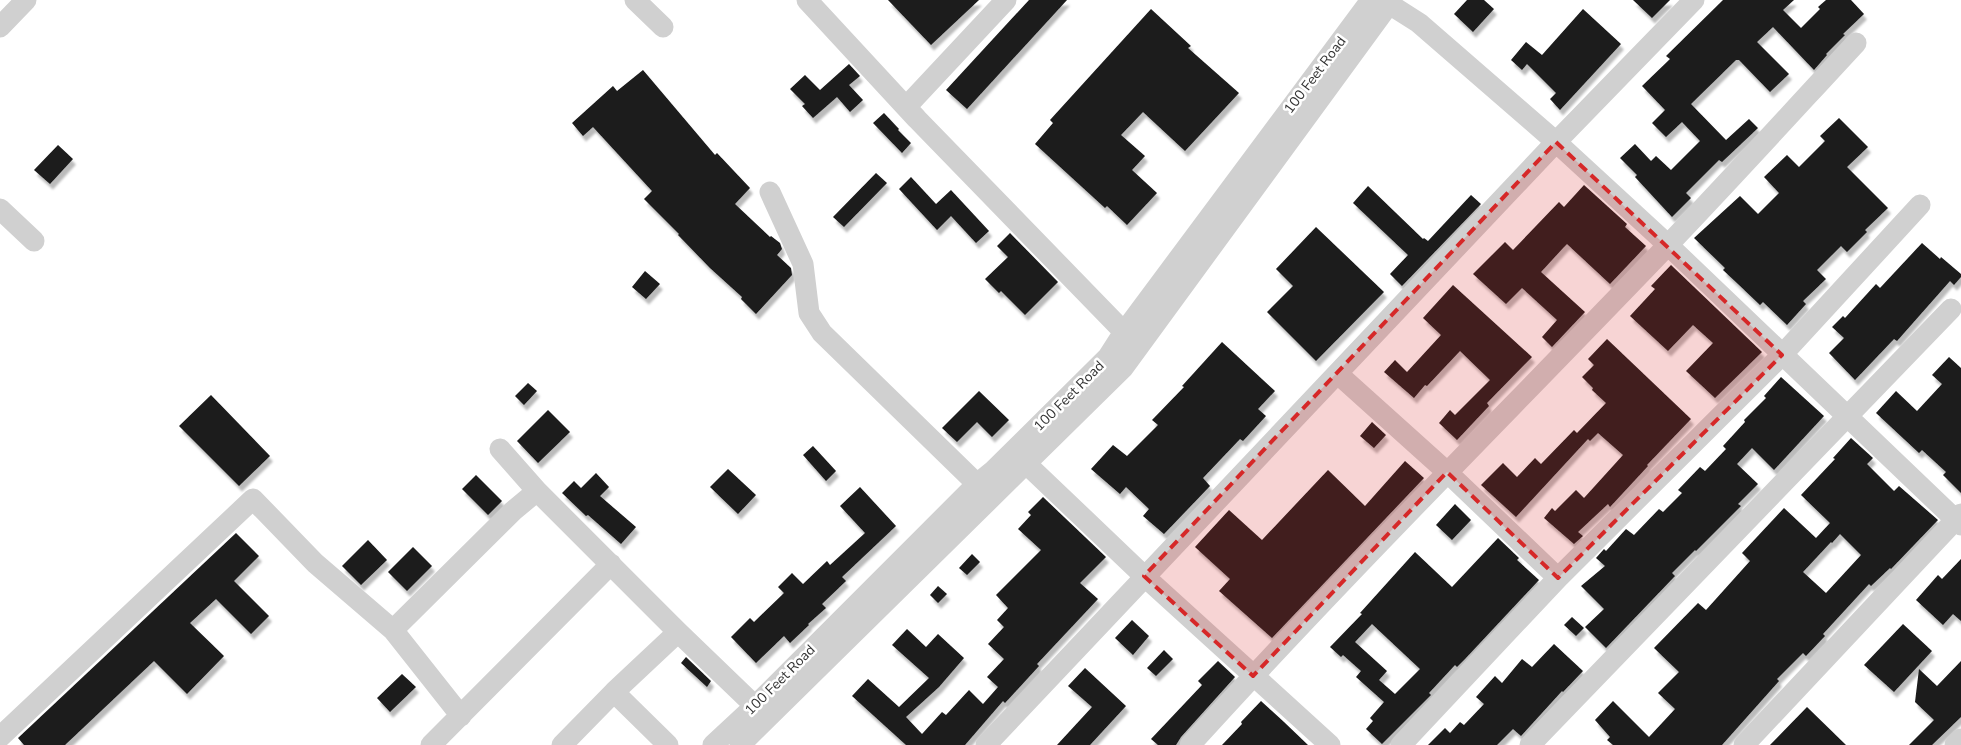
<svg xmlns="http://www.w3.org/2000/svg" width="1961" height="745" viewBox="0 0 1961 745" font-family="'Nunito Sans',sans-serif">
  <defs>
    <filter id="shadow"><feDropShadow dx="3" dy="5.5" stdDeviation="1" flood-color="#0004"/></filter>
  </defs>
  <rect width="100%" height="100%" fill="#fff"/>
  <path fill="#1a1a1a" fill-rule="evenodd" filter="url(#shadow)" d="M888,0H979L931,45Z
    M1029,0H1067L967,109L946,90Z
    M1467,0H1484L1494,9L1473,32L1454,14Z
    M1633,0H1670L1652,18Z
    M1723,0H1794L1783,10L1801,28L1820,9L1818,7L1826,0H1851L1864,14L1843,34L1845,35L1826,54L1827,55L1814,70L1773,27L1757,42L1789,74L1770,92L1739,60H1736L1691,104L1726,140L1749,119L1758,128L1722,162L1719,160L1686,193L1691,198L1672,217L1635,177L1637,175L1620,158L1635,144L1651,161L1656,156L1671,170L1700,141L1682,122L1666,137L1652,123L1665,110L1642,86L1670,59L1666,56Z
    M1151,9L1191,46L1188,48L1239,93L1185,151L1143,112L1121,135L1145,156L1132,170L1157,193L1127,225L1107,206L1105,208L1035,144L1053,123L1050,120Z
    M1583,9L1621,44L1560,110L1550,99L1556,93L1527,64L1522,70L1511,60L1526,42L1542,55Z
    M849,64L860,76L849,85L863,100L850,112L837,97L813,118L802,106L805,104L790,89L805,75L820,90Z
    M643,70L715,155L717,153L750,188L735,204L770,237L771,236L780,243L782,249L777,255L791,268L792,275L756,314L741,299L742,297L710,268L678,235L679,234L644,199L652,191L593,127L583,136L572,123L613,86L617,91Z
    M884,113L899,129L898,130L911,143L902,153L873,123Z
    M1839,118L1868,147L1847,167L1888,208L1865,230L1867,232L1847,252L1841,246L1817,270L1826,279L1803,301L1806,304L1787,325L1763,302L1760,305L1738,284L1723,270L1725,268L1694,238L1740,196L1758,214L1779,193L1764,177L1787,155L1799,167L1825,141L1820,136Z
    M58,145L73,159L50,184L34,170Z
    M876,173L887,183L844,227L833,217Z
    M911,177L936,204L951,190L989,231L976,243L951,216L937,230L899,189Z
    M1584,185L1627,224L1625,227L1646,246L1610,284L1567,244L1564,247L1541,272L1585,312L1552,347L1542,337L1557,320L1522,288L1506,304L1473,274L1505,242L1513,250L1559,202L1564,207Z
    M1368,186L1423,239L1424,238L1428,241L1471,195L1481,204L1402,286L1390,274L1408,255L1353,203Z
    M1316,227L1384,292L1316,361L1267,312L1293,286L1276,269Z
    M1010,233L1058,282L1025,315L1001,291L999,293L985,279L1008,257L997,246Z
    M1922,243L1940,259L1941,257L1961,274V277L1954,285L1950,281L1897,341L1894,339L1855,380L1829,353L1844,338L1832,327L1843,316L1845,318L1876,284L1880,288Z
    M1671,265L1762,352L1715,398L1686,371L1713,343L1693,325L1668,351L1630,316L1655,289L1651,286Z
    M645,271L660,284L646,299L632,287Z
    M1453,285L1532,357L1487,403L1489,406L1457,440L1439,423L1450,410L1455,415L1490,380L1460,351L1427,386L1425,385L1414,398L1384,372L1395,360L1407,372L1441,335L1423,318Z
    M1607,339L1691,419L1647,465L1648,466L1610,507L1608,504L1578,532L1583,536L1574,544L1544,518L1552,508L1555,511L1576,490L1584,498L1623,455L1598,433L1590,441L1588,439L1516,517L1481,485L1503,463L1517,477L1535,458L1541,464L1574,430L1577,433L1606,403L1592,390L1593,388L1582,377L1594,365L1588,359Z
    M1222,342L1275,391L1258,409L1266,416L1243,441L1240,439L1203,478L1210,486L1164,534L1143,516L1149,509L1126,487L1120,494L1091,469L1113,445L1127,456L1158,425L1152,420L1184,387L1182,386Z
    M1949,357L1961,368V493L1943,475L1946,472L1922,450L1919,453L1876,413L1896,391L1917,411L1942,384L1932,375Z
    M1781,377L1824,416L1774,470L1752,448L1737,464L1758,484L1738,504L1741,506L1696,551L1695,550L1672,573L1675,576L1606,648L1585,627L1604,609L1581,586L1605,566L1596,558L1604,549L1606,551L1626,529L1634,535L1659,509L1663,512L1682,493L1678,490L1700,467L1705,471L1726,449L1723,446L1745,422L1744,420L1766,398L1764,396Z
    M528,383L537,391L524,405L515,396Z
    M979,391L1009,420L992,437L977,422L957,442L942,428Z
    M211,395L270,456L239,486L179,426Z
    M548,410L570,432L538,463L517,441Z
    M1372,422L1386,435L1374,448L1360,436Z
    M1851,438L1873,458L1867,464L1894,491L1899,486L1938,520L1891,569L1890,568L1871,586L1869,584L1823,634L1825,636L1806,656L1803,653L1777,679L1779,681L1722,745H1613L1607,740L1610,737L1595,720L1613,701L1649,737L1675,709L1658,693L1679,672L1654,648L1698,603L1706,610L1750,561L1742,553L1784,508L1816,538L1830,523L1801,495L1835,459L1833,458ZM1840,534L1861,555L1826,593L1803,572L1831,542L1832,543Z
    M813,446L836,471L826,481L803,455Z
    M1405,461L1424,478L1272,638L1219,591L1230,579L1195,547L1229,510L1262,540L1328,470L1365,506Z
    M728,469L756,495L738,514L710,487Z
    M596,473L609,487L600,496L636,527L621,544L588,515L586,516L562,493L574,481L581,488Z
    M476,475L502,501L488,515L462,489Z
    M860,487L896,526L842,577L846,581L822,604L826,608L808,624L809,625L790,643L784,636L756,663L731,637L750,618L754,622L784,593L778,587L792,573L803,584L827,561L830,565L865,533L840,506Z
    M1043,497L1106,557L1080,583L1098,599L1037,664L1039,666L1005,703L1003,701L965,745H906L852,696L868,679L899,707L929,678L892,645L907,629L926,647L938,634L964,658L939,687L906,717L922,734L942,712L946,715L969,690L983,704L998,687L987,677L1004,659L988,644L1004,627L997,620L1008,608L996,595L1041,550L1018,529L1031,515L1028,512Z
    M1455,504L1471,520L1452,540L1436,525Z
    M236,533L259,556L234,581L269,616L251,634L216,599L190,623L224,656L187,694L154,661L65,745H24L18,738Z
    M1498,538L1519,558L1517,560L1539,580L1465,659L1457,667L1455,665L1429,693L1431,695L1382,744L1366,729L1373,721L1370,718L1384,702L1356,677L1361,671L1343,655L1341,657L1330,647L1362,614L1360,613L1415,552L1452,587ZM1372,624L1420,669L1395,694L1379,680L1387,671L1355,642Z
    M368,540L387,560L361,585L342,566Z
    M413,547L432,566L407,591L388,572Z
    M972,554L980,562L967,575L959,568Z
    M1961,559V621L1953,614L1943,625L1916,600L1938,575L1942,579Z
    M938,586L947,594L938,603L930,595Z
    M1572,617L1584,628L1576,636L1564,625Z
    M1132,620L1149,636L1133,655L1115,638Z
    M1903,624L1932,651L1894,692L1864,665Z
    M1554,644L1583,671L1563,692L1562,691L1521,736L1513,729L1497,745H1428L1445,728L1450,733L1460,722L1464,725L1484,704L1476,697L1495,676L1502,683L1522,659L1532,667Z
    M1164,650L1173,659L1156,676L1147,668Z
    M686,657L711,681L707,687L681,663Z
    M1218,661L1235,677L1181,737L1176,745H1158L1151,739L1202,685L1198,681Z
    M1961,661V717L1932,745H1909L1934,720L1915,702L1919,669L1937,686Z
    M1085,668L1126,706L1090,745H1057L1092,707L1068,686Z
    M402,674L416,687L390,712L377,698Z
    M1261,701L1284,722L1308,745H1222L1242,724L1241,722Z
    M1807,707L1846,745H1770Z"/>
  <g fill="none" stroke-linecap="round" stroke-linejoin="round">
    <path stroke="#d0d0d0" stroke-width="21" d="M635,0L663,27
      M807,0L917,119L1124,332
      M1389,4L1419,23L1556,142L1668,245L1961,525
      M0,27L26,0
      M906,107L1006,0
      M770,192L803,264L809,313L822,333L977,484
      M0,209L34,241
      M1338,374L1447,472L1558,578
      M500,449L537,491
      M1015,453L1144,576L1330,745
      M393,630L513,511L537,491L678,632L755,706
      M614,692L668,745
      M0,737L253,499L315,563L393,630L461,716
      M431,745L611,564
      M562,745L614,692L678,632
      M713,745L755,706L977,484L993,471L1108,357L1124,332L1371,0
      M740,745L1123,368L1392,0
      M986,745L1556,142L1694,0
      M1190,745C1345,574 1508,412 1667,246C1731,179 1793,111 1856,43
      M1401,745L1558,578L1782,355L1920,205
      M1530,745L1951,309
      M1744,745L1961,514
      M1955,745L1961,739"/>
  </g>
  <path fill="#d62828" fill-opacity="0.2" stroke="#d62828" stroke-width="4" stroke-dasharray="10 6" stroke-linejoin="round" d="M1556,142L1782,355L1558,578L1447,472L1253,676L1144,576Z"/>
  <g text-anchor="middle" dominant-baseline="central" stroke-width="5" stroke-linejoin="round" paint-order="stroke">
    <g font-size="14" fill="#333" stroke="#fff">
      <text transform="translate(1315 75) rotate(-53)">100 Feet Road</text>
      <text transform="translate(1069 396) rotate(-45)">100 Feet Road</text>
      <text transform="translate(780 680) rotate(-45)">100 Feet Road</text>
    </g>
  </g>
</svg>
